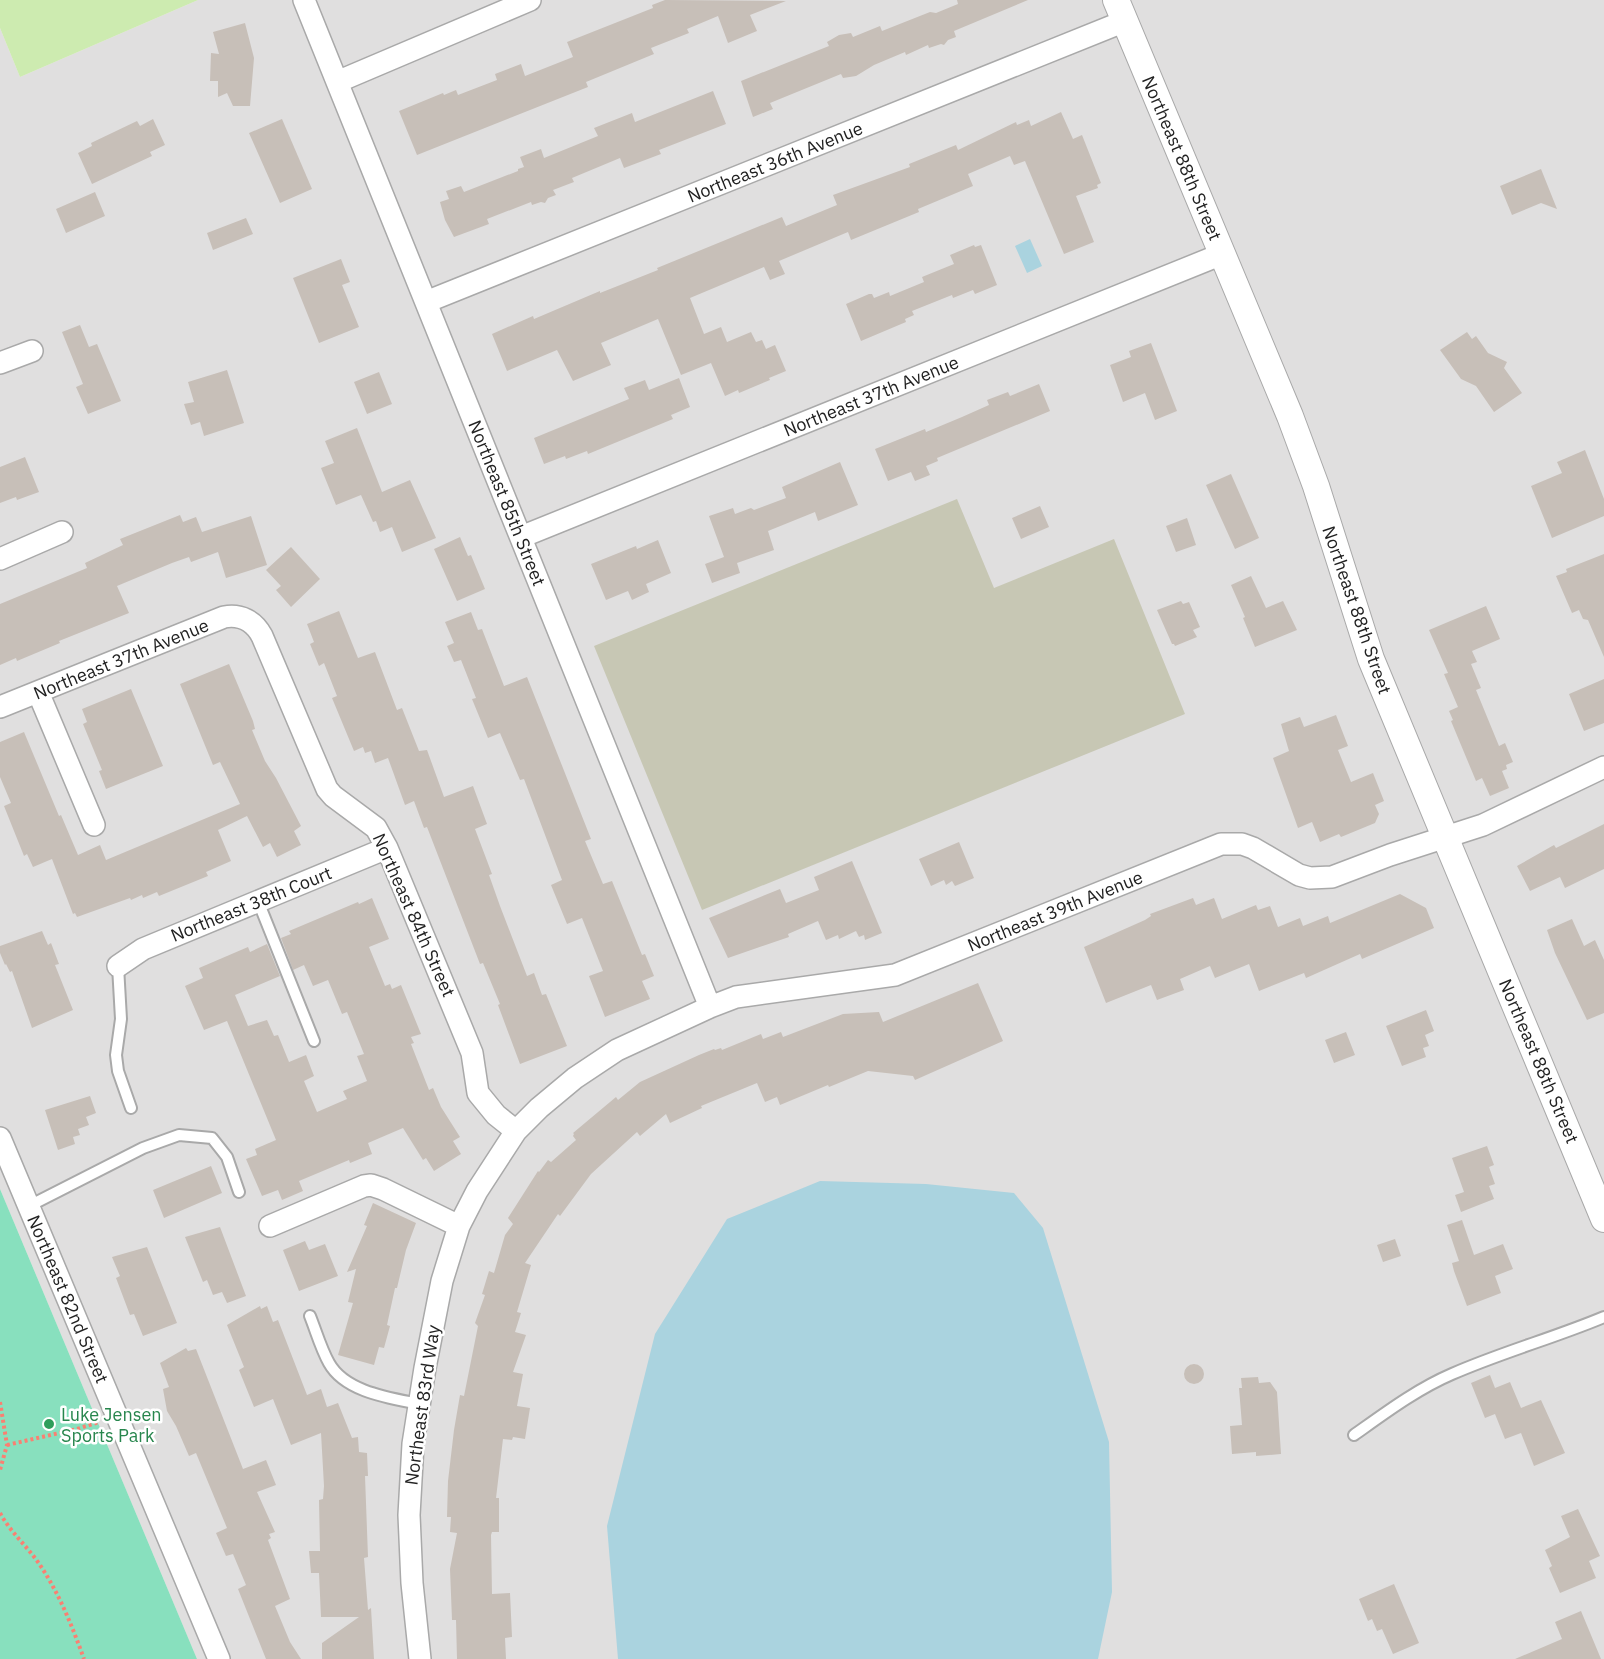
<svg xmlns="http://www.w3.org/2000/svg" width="1604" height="1659" viewBox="0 0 1604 1659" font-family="'IBM Plex Sans',sans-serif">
  <rect width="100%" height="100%" fill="#f2efe9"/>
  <path fill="#e0dfdf" d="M198,0H1604V1659H197L0,1189V28L20,77Z"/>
  <path fill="#c7c7b4" d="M957,499L994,588L1114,539L1185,714L702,910L594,646Z"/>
  <path fill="#cdebb0" d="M0,0H198L20,77L0,28Z"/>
  <path fill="#88e0be" d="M0,1189L197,1659H0Z"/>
  <path fill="#aad3df" d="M1030,239L1042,266L1027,273L1015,246Z
    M820,1181L926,1184L1014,1193L1043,1228L1109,1442L1112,1592L1098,1659H618L607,1526L655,1334L727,1219Z"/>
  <path fill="#c7bfb8" d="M665,0L786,1L750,15L757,31L728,43L718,16L687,29L689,33L651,48L654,54L586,82L588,87L417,155L399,111L443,93L444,95L456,90L458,95L497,80L495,74L521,64L525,76L573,57L567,42L653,8L652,5Z
    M957,0H1028L954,31L956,37L948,40L944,45L941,44L929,48L928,45L906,55L905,52L874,65L856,76L843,78L841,74L770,103L773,109L753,117L741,81L829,46L827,42L839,35L851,33L853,37L880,26L882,31L930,12L936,13L958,4Z
    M245,23L254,58L250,106H233L227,93L218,97V81H210L211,53L219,54L213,32Z
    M713,91L726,124L659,150L661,154L624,168L620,158L572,178L574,182L553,190L556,195L548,198L545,203L541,202L532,205L531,202L487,219L489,224L454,237L445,220L440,202L449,199L446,191L461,186L464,192L518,171V169L524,167L520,157L541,149L544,158L598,136L594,128L632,113L635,122Z
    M1061,112L1073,139L1082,135L1101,183L1097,185L1098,188L1076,196L1094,242L1064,254L1025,161L1014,165L1010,156L968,174L973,186L918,209L919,212L851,240L848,232L779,261L785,274L770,280L764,267L690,298L704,334L721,327L727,342L751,332L756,342L762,340L766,349L775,345L786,371L769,378L770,380L739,393L738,390L725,396L711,363L681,375L658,319L601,343L611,365L573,381L557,350L507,371L492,334L533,316L534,319L600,291V293L658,270L657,268L782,217L786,226L837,205L833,195L910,167L909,164L956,145L958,150L1016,122L1017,125L1029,120L1031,126Z
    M153,119L165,145L150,152L152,156L92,184L78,153L92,146L91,143L137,121L140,126Z
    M282,119L312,189L280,203L249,133Z
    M1541,169L1557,209L1541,203L1512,215L1500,186Z
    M95,192L105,216L66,233L56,209Z
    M246,218L253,234L213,250L207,233Z
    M974,245L975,247L981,245L997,285L975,294L973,290L953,298L952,295L912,311L914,315L905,319L906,322L861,341L846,304L869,294H872L874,298L889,292L890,296L924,282L922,277L954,264L950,255Z
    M341,259L350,282L342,285L359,327L319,343L293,278Z
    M80,325L89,347L97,344L121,401L88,414L76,387L83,384L62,332Z
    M1467,332L1472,339L1476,336L1488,353L1507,362L1504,368L1522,393L1494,412L1476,386L1461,379L1440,350Z
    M1151,343L1177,411L1155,420L1145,393L1123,402L1110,365L1131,357L1129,351Z
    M227,370L244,423L204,436L200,422L191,425L184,404L194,402L188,382Z
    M379,372L392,404L367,414L354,382Z
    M679,378L690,407L671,415L673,419L588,454L587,451L566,459L565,456L544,464L534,438L629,399L624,388L645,380L649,390Z
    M1039,384L1050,411L937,458L938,461L926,466L930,475L915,481L911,472L888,481L875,449L925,429L926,432L962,417L989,405L987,400L1008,392L1010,396Z
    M357,428L382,492L410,480L436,538L402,552L392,527L380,532L376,521L373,522L361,495L336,505L321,468L334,463L325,441Z
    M1585,450L1604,499V516L1552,538L1531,486L1562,473L1557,462Z
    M25,457L39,492L17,500L16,497L0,503V467Z
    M840,462L858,505L818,521L815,512L768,531L774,550L737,563L740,573L712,583L705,564L724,557L709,516L733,508L735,514L751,508L754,510L786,498L782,487Z
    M1231,474L1259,538L1235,549L1206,485Z
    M1040,506L1049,527L1021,539L1012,518Z
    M180,515L183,522L196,517L202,532L251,516L267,565L226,578L218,552L191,562L189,557L172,563L117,586L129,613L59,641L60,643L17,661L16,658L0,665V604L87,568L85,563L123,545L120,539Z
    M1187,518L1196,545L1176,552L1166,526Z
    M460,537L468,556L471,555L485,589L457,601L434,549Z
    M658,540L671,573L646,584L649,592L632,600L628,591L606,600L591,564L636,546L637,549Z
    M291,547L320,579L291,607L276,590L281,586L266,570Z
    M1604,554V657L1588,620L1583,619L1579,610L1572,613L1556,576L1567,572L1566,569Z
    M1251,576L1266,608L1283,601L1297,630L1255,647L1243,618L1245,617L1231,585Z
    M1181,601L1183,604L1189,602L1200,627L1193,630L1197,637L1175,646L1174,644H1172L1157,610Z
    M1486,606L1500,639L1472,651L1477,662L1471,664L1481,688L1476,690L1499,746L1505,743L1513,762L1506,765L1507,769L1502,771L1509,788L1490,796L1482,778L1476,781L1451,721L1453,720L1449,711L1458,707L1444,674L1448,673L1429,630Z
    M339,611L358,658L375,652L397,710L402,708L419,751L427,750L444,797L473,786L487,824L475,829L492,874L489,875L500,906L527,976L534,973L542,995L546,994L567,1046L520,1064L498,1005L500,1004L483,963L480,964L427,827L424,828L414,801L405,805L388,758L375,763L371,751L365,753L363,747L354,751L332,698L337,696L324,663L319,666L310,644L314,642L307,624Z
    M471,612L478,630L482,629L504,686L527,677L591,839L585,841L603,884L612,881L642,955L645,954L654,976L642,981L650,999L605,1017L589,976L603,971L582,918L567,924L551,885L562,880L524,779L520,780L500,733L488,738L472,699L476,698L461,660L454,662L447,646L454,643L445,622Z
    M229,664L253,721L255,729L252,730L265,761L276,778L301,826L294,831L301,845L277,857L270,843L263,847L247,816L218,830L231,861L206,872L208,876L159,896L157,892L143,898L142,895L131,900L130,898L77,917L75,913L73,914L52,859L33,867L27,854L24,856L4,806L11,803L0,777V742L24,732L59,816L61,815L78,855L100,845L106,860L240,804L220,762L213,765L180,684Z
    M1604,679V723L1584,731L1569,694Z
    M131,689L163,766L106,789L99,771L102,770L83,724L87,722L82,709Z
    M1336,715L1348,746L1338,750L1351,782L1373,773L1384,801L1375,805L1379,814L1375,823L1341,837L1339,834L1320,842L1312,822L1298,828L1273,758L1289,751L1281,724L1300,717L1304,727Z
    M1604,824V869L1565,888L1560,877L1530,891L1517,866L1554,845L1556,848Z
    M959,842L974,878L955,886L952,881L946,885L944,880L931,886L919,859Z
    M852,861L882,933L865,940L864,935L859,937L856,931L839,939L838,935L826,940L818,921L788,934L789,937L728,958L709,918L780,889L786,903L819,890L814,877Z
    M1400,894L1426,908L1434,928L1362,959L1360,954L1306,978L1304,973L1259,991L1249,964L1215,978L1210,966L1180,979L1184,990L1157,1000L1151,985L1106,1003L1084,947L1145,920L1151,916L1150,914L1193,898L1196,905L1214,898L1222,919L1256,905L1258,910L1270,906L1278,927L1300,918L1303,926L1328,916L1330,923Z
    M372,898L389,939L369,947L385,986L390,984L392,989L401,985L421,1034L411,1037L414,1043L411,1044L429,1090L433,1088L441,1107L460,1137L453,1141L461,1154L434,1171L426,1158L423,1160L403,1128L368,1143L372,1154L350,1163L349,1160L299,1181L303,1191L282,1200L278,1190L262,1196L246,1159L257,1155L255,1149L276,1140L227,1021L204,1030L185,986L203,978L199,968L248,947L250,952L267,944L280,976L235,995L248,1026L267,1020L274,1036L278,1035L289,1062L306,1055L314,1076L304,1081L317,1112L347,1099L343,1091L367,1081L357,1056L364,1054L347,1012L342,1014L328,980L313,986L304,965L293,970L281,938L291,934L289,931L358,902L359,904Z
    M1572,919L1584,946L1595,940L1604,960V1013L1587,1020L1555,953L1547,930Z
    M42,931L48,945L51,943L59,964L55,965L73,1010L32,1028L12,971L10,972L6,964L5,965L0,953V946Z
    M978,983L1003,1041L915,1080L913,1076L868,1071L829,1087L828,1085L780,1105L777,1097L765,1102L757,1083L701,1106L702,1108L670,1123L666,1114L640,1136L637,1132L591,1174L560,1216L558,1214L525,1263L531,1265L517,1312L521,1313L515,1332L526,1335L513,1372L523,1374L517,1406L530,1408L525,1439L513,1437L512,1440L503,1439L496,1498H499V1532H492L491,1535L492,1594L510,1593L512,1637L505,1638L506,1659H457L456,1620H452L450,1569L457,1533L450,1532L451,1517H447L448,1481L454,1430L460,1395L464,1396L478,1326L475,1323L485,1295L482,1294L489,1271L494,1273L505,1235L513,1224L508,1218L538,1171L539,1172L548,1160L551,1162L576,1140L573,1136L574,1134L573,1133L616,1097L618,1100L640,1082L699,1055L714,1049L715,1050L721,1048L722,1050L761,1034L763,1039L781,1032L783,1037L843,1014L879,1012L883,1022Z
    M1426,1010L1434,1031L1425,1035L1429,1046L1423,1048L1426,1057L1402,1066L1386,1026Z
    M1346,1032L1355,1055L1334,1063L1325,1040Z
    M90,1096L96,1113L86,1117L89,1125L78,1129L80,1135L73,1137L75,1144L58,1150L45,1110Z
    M1487,1146L1494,1165L1489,1167L1495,1184L1489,1186L1494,1199L1461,1212L1455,1195L1464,1192L1452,1158Z
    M211,1166L222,1193L164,1218L153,1190Z
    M373,1203L416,1223L406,1250L397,1288H395L387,1325L390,1326L384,1348L379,1347L374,1365L338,1355L353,1303L348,1302L356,1269L347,1272L367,1226L364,1225Z
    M1462,1220L1474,1255L1503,1244L1513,1269L1495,1276L1501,1293L1467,1306L1454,1271L1452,1263L1459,1261L1447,1225Z
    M220,1227L246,1296L227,1303L222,1292L213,1295L207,1280L203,1282L185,1237Z
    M1395,1239L1401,1256L1383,1262L1377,1245Z
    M305,1241L309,1250L325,1244L338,1276L299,1291L283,1250Z
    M147,1247L177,1323L143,1336L134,1314L130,1315L116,1278L120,1276L112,1257Z
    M260,1306L261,1309L267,1306L273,1322L278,1320L307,1395L321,1389L327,1407L338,1403L352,1438L358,1437L359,1452L367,1453L368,1476H365L368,1557L364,1558L368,1610L371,1608L374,1659H322V1643L359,1617H321L319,1573H311L309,1551H320L319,1500L323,1499L324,1486L321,1433L291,1445L273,1399L254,1407L239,1370L244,1367L227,1325Z
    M186,1348L188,1351L196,1349L243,1469L266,1460L276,1485L257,1492L275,1532L269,1534L271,1538L268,1540L290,1599L275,1606L290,1642L301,1659H266L238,1589L246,1585L233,1554L226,1556L216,1533L227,1528L196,1453L189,1456L176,1426L167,1411L163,1389L169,1387L160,1363Z
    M1184 1374a10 10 0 1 1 20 0a10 10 0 1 1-20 0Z
    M1490,1375L1495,1388L1510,1382L1521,1408L1541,1400L1565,1453L1534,1466L1521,1433L1505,1439L1495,1414L1485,1418L1471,1383Z
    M1258,1377L1259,1383L1270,1382L1277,1392L1281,1454L1256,1456V1452L1232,1454L1230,1426L1242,1425L1239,1388H1242L1241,1378Z
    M1578,1509L1600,1556L1589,1561L1596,1578L1560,1593L1549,1568L1552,1566L1545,1550L1570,1537L1561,1516Z
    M1394,1584L1419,1643L1393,1654L1382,1629L1377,1631L1372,1619L1368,1621L1359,1599Z
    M1581,1611L1601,1659H1515L1562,1639L1555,1622Z"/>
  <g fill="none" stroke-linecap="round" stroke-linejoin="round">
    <defs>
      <path id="service" d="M258,901L314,1041
        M118,966L121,1019L116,1055L118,1071L131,1108
        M29,1206L143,1148L179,1135L212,1138L227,1157L239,1192
        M310,1316C316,1331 321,1349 329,1363C345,1392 390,1398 419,1404
        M1354,1435C1385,1413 1417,1389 1452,1374C1502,1352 1554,1338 1604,1317"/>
      <path id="minor" d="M304,0L710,1007
        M337,82L530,0
        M426,302L1125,21
        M0,363L32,351
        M521,537L1222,254
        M0,559L62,532
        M38,692L94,825
        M0,707L224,617C241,614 254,621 262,636L327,789L333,796L376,828L387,848L472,1053L478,1093L496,1115L516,1131
        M118,966L143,949L387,848
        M0,1138L219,1659
        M270,1226L364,1186L371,1185L383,1189L459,1226
        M420,1659L412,1583L409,1515L413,1444L425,1368L442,1281L459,1226L477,1191L516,1131L539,1108L575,1078L617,1050L710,1007L736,997L895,975L1221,844H1242L1253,848L1299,875L1310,878L1332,877L1390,855L1483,825L1604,767"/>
      <path id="tertiary" d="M1116,0L1290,416L1316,486L1371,659L1604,1219"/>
    </defs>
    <use href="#service" stroke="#a9a9a9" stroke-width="14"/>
    <use href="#minor" stroke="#a9a9a9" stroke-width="24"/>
    <use href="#tertiary" stroke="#a9a9a9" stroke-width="28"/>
    <path stroke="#fa8072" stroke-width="4" stroke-dasharray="3 3" stroke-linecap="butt" d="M0,1402L7,1445L0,1470
      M7,1445L77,1429L99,1422
      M0,1513C11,1533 28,1547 40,1565C60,1595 72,1626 84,1659"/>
    <use href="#service" stroke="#fff" stroke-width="10"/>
    <use href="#minor" stroke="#fff" stroke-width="21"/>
    <use href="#tertiary" stroke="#fff" stroke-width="26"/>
  </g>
  <circle fill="#2e9e5b" stroke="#fff" stroke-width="2" cx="49" cy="1424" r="6"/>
  <g text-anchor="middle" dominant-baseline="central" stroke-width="5" stroke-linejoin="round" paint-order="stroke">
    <g font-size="18" fill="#222" stroke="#fff">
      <text transform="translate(1182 158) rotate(67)">Northeast 88th Street</text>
      <text transform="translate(775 162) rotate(-22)">Northeast 36th Avenue</text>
      <text transform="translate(871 396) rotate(-22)">Northeast 37th Avenue</text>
      <text transform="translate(507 503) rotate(68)">Northeast 85th Street</text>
      <text transform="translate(1357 610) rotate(71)">Northeast 88th Street</text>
      <text transform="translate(121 659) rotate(-22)">Northeast 37th Avenue</text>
      <text transform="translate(251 904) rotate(-22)">Northeast 38th Court</text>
      <text transform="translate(1055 911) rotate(-22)">Northeast 39th Avenue</text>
      <text transform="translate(414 915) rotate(66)">Northeast 84th Street</text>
      <text transform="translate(1539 1061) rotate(67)">Northeast 88th Street</text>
      <text transform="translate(68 1299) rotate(67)">Northeast 82nd Street</text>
      <text transform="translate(422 1405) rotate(-82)">Northeast 83rd Way</text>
    </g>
    <g font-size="18" fill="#27864d" stroke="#fff" text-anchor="start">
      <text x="61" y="1414">Luke Jensen<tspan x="61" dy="21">Sports Park</tspan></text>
    </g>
  </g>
</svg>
